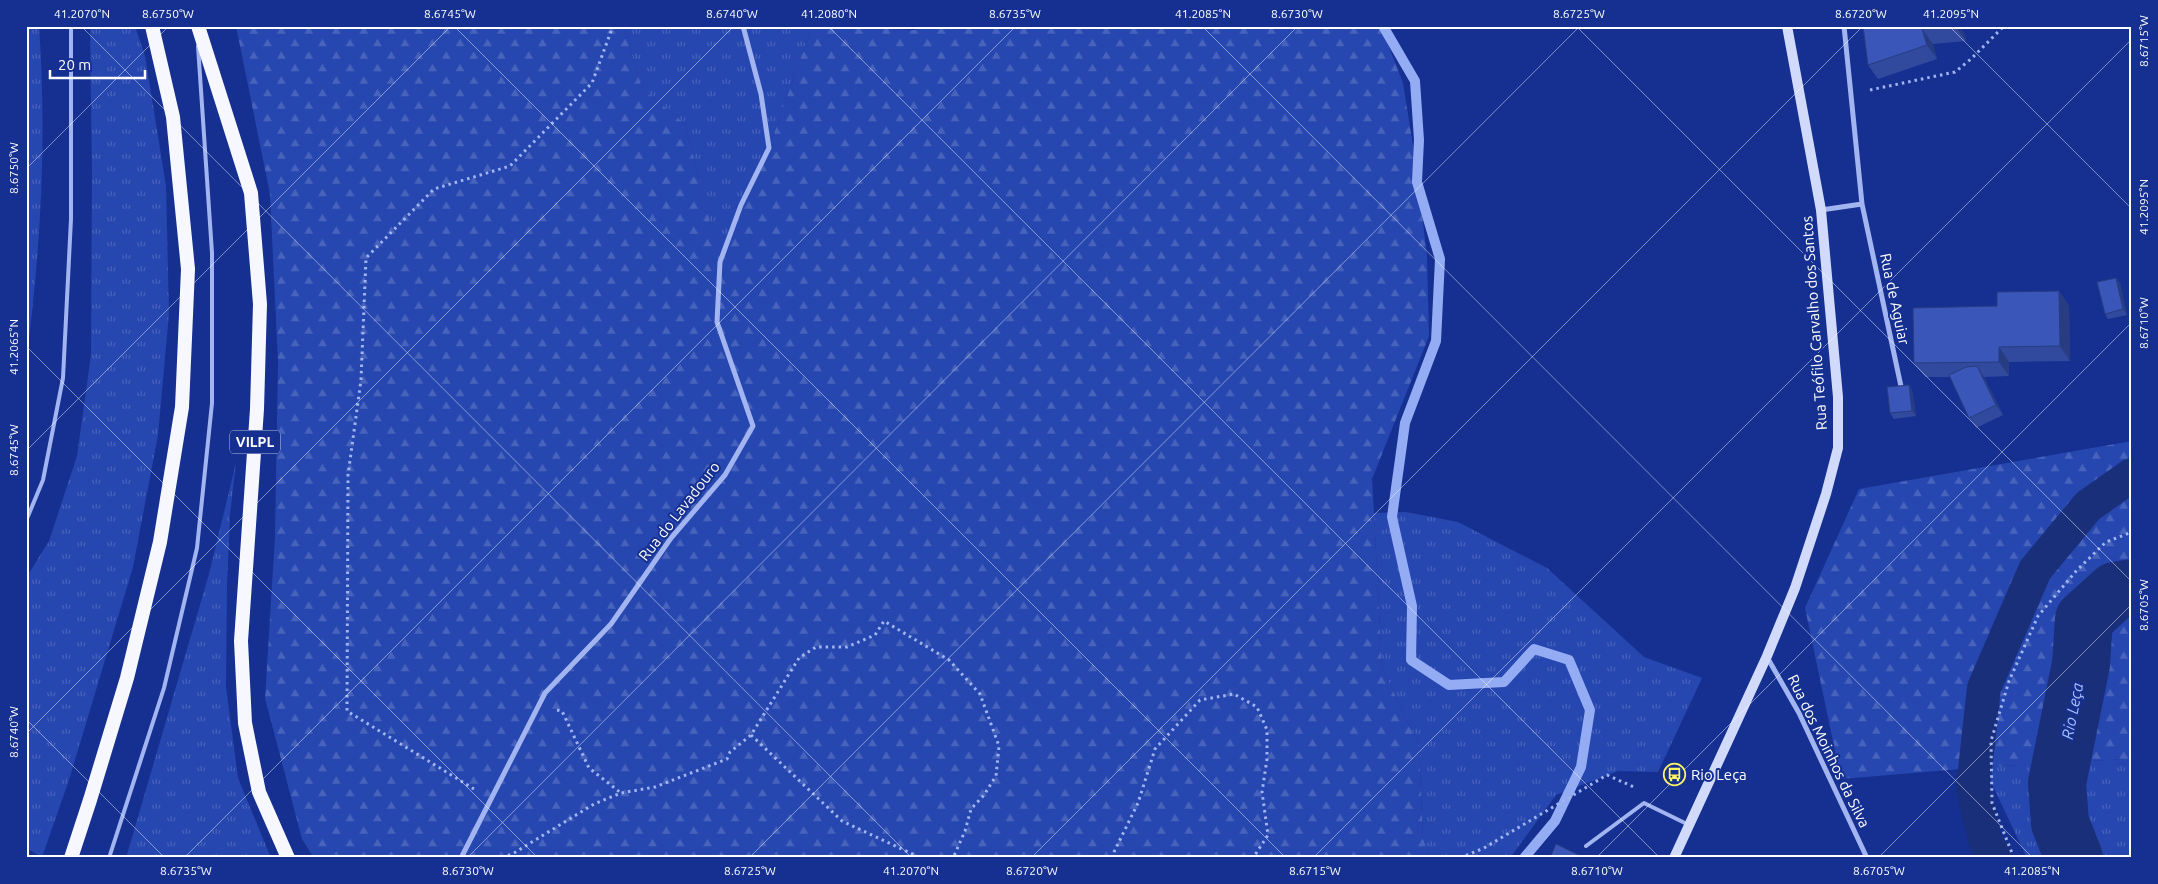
<svg xmlns="http://www.w3.org/2000/svg" width="2158" height="884" viewBox="0 0 2158 884" font-family="Ubuntu,sans-serif">
  <defs>
    <pattern id="grass-tufts" width="24" height="20" patternUnits="userSpaceOnUse" patternTransform="scale(1.25)"><rect width="24" height="20" fill="#2747b0"/><path d="M3 7l-1-3M5 7V3M7 7l1-3M15 17l-1-3M17 17v-4M19 17l1-3" fill="none" stroke="#4763bc"/></pattern>
    <pattern id="forest-firs" width="22" height="20" patternUnits="userSpaceOnUse" patternTransform="scale(1.25)"><rect width="22" height="20" fill="#2747b0"/><path d="M5 1l3.5 6h-7zM16 11l3.5 6h-7z" fill="#4763bc"/></pattern>
  </defs>
  <rect width="100%" height="100%" fill="#153091"/>
  <path fill="url(#grass-tufts)" d="M26,26H39C47,137 41,250 26,361Z
    M90,26H135L145,56L166,186L169,313L158,435L133,567L69,780L42,857L26,848V578L49,541L77,456L91,355L92,173Z
    M623,26H812L769,148L720,262L685,124L642,88Z
    M236,463L230,514L227,585L226,687L238,778L271,858H126L209,574Z
    M1406,512L1458,522L1547,568L1644,657L1702,678L1658,772L1618,771L1556,795L1510,858H1429L1423,837L1419,745L1382,668L1374,513Z
    M2126,759L2132,765V858H2027L1984,767Z"/>
  <path fill="url(#forest-firs)" d="M236,26H623L642,88L685,124L720,261L741,205L769,148L812,26L914,30L927,26H1381L1403,83L1417,171L1427,257L1429,336L1372,479L1374,513L1382,668L1419,745L1423,837L1429,858H314L302,839L265,698L275,537L278,362L270,194Z
    M2132,441V765L2126,759L1984,767L1841,779L1805,608L1859,489Z"/>
  <g fill="none" stroke-linecap="round" stroke-linejoin="round">
    <path stroke="#94acf4" stroke-width="10" d="M1383,26L1415,81L1419,140L1417,182L1440,259L1436,341L1405,423L1392,517L1412,606L1411,660L1449,685L1504,682L1534,649L1569,660L1590,710L1581,767L1555,821L1524,858"/>
    <path stroke="#1a2f79" stroke-width="34" d="M1996,858L1986,843L1973,788L1984,688L2035,570L2088,506L2132,475"/>
    <path stroke="#1a2f79" stroke-width="58" d="M2074,858L2060,823L2057,783L2081,664L2084,619L2115,591L2132,588"/>
    <path stroke="#a2b5f1" stroke-width="3" stroke-dasharray="2.5 4" stroke-linecap="butt" d="M1870,90L1955,72L1971,59L2004,26
      M557,710L562,711L589,768L621,793
      M751,735L842,821L921,858
      M474,789L347,711L348,475L361,380L366,258L434,189L510,166L592,83L613,26
      M502,858L514,853L594,804L621,793L655,787L727,759L730,752L751,735L799,658L816,647H847L875,635L884,621L949,660L980,694L999,746L996,776L984,795L971,809L965,831L953,858
      M1111,858L1138,803L1155,749L1200,700L1234,694L1257,707L1267,730V759L1262,792L1268,835L1253,858
      M1460,858L1484,848L1607,775L1634,787
      M2014,858L1992,803L1991,741L2009,681L2038,616L2077,570L2106,542L2132,532"/>
    <path stroke="#a2b5f1" stroke-width="4" d="M26,521L43,480L63,378L71,219V26
      M1586,846L1644,803L1687,824
      M109,858L164,688L197,548L212,403V253L198,46"/>
    <path stroke="#a2b5f1" stroke-width="5" d="M1844,26L1862,204L1902,391
      M1821,210L1862,204
      M1767,657L1799,713L1867,858
      M461,858L545,693L611,624L671,538L725,475L753,426L717,322L720,262L741,205L769,148L761,94L743,26"/>
    <path stroke="#d1dafb" stroke-width="10" d="M1674,858L1767,656L1795,588L1826,494L1838,448V397L1821,210L1787,26"/>
    <path stroke="#f6f7ff" stroke-width="14" d="M198,26L251,193L260,304L257,409L241,641L245,723L259,792L288,858
      M71,858L90,800L127,678L160,542L182,407L188,269L173,117L152,26"/>
  </g>
  <path fill="#314a9e" d="M1863,26H1959L1965,35L1966,41L1933,44L1937,59L1878,79L1868,65Z
    M2116,278L2120,283L2127,315L2108,319L2105,314Z
    M2059,291L2069,306L2070,361L2009,362V376L1984,377L2003,415L1976,428L1969,418L1950,377H1925L1914,363L1997,306Z
    M1909,385L1912,390L1916,416L1894,419L1890,413Z"/>
  <path fill="#283c81" d="M1955,26H1959L1965,35L1966,41Z
    M1922,29L1933,44L1937,59L1927,45Z
    M2116,278L2120,283L2127,315L2123,309Z
    M2059,291L2069,306L2070,361L2060,346Z
    M1999,347L2009,362V376L1999,362Z
    M1977,366L1984,377L2003,415L1996,405Z
    M1909,385L1912,390L1916,416L1912,411Z"/>
  <path fill="#3956b8" stroke="#283c81" d="M1863,26H1954L1922,29L1927,45L1868,65Z
    M2116,278L2123,309L2105,314L2097,282Z
    M2059,291L2060,346L1999,347V362L1914,363L1913,308L1997,306V292Z
    M1977,366L1996,405L1969,418L1949,375L1966,367Z
    M1909,385L1912,411L1890,413L1887,387Z
    M1556,844L1585,858H1550Z"/>
  <path fill="none" stroke="#fff" stroke-width="1" stroke-opacity="0.45" d="M81,26L912,858M454,26L1286,858M828,26L1660,858M1202,26L2033,858M1576,26L2132,582M1949,26L2132,209M26,169L169,26M26,346L538,858M26,451L451,26M26,719L165,858M26,734L734,26M184,858L1016,26M467,858L1298,26M749,858L1580,26M1031,858L1863,26M1313,858L2132,39M1596,858L2132,322M1878,858L2132,604"/>
  <defs>
    <symbol id="bus-ring" viewBox="-11 -11 22 22"><circle r="9.5" fill="#153091" stroke="#fff462" stroke-width="1.5"/><path d="M-5-6H5V4H4V6H2V4H-2V6H-4V4H-5ZM-3.5-4V0h7V-4ZM-3.5 1.2v1.5H-2V1.2ZM2 1.2v1.5H3.5V1.2Z" fill="#fff462"/></symbol>
  </defs>
  <g fill-rule="evenodd">
    <use href="#bus-ring" x="1662" y="762" width="25" height="25"/>
  </g>
  <g text-anchor="middle" dominant-baseline="central" stroke-width="4" stroke-linejoin="round" paint-order="stroke">
    <rect fill="#153091" stroke="#b9c1de" stroke-width="1" x="230" y="430.5" width="50" height="23" rx="4"/>
    <g font-size="14" font-weight="bold" fill="#fff">
      <text x="255" y="442">VILPL</text>
    </g>
    <g font-size="15" fill="#fff" stroke="#153091">
      <text transform="translate(1895 299) rotate(78)">Rua de Aguiar</text>
      <text transform="translate(1814 323) rotate(-94)">Rua Teófilo Carvalho dos Santos</text>
      <text transform="translate(679 511) rotate(-52)">Rua do Lavadouro</text>
      <text transform="translate(1829 751) rotate(64)">Rua dos Moinhos da Silva</text>
    </g>
    <g font-size="15" fill="#fff" stroke="#153091" text-anchor="start">
      <text x="1691" y="774">Rio Leça</text>
    </g>
    <g font-size="16" font-style="italic" fill="#aec0f8" stroke="#153091">
      <text transform="translate(2072 711) rotate(-79)">Rio Leça</text>
    </g>
  </g>
  <rect width="2158" height="884" fill="none" stroke="#153091" stroke-width="55"/>
  <path d="M50 70v8h95v-8" fill="none" stroke="#ffffff" stroke-width="2.5"/>
  <text x="58" y="70" font-size="15" fill="#ffffff" stroke="#153091" stroke-width="4" paint-order="stroke">20 m</text>
  <rect x="28" y="28" width="2102" height="828" fill="none" stroke="#fff" stroke-width="2"/>
  <g font-size="12" text-anchor="middle" fill="#fff">
    <text x="82" y="18">41.2070°N</text>
    <text x="168" y="18">8.6750°W</text>
    <text x="450" y="18">8.6745°W</text>
    <text x="732" y="18">8.6740°W</text>
    <text x="829" y="18">41.2080°N</text>
    <text x="1015" y="18">8.6735°W</text>
    <text x="1203" y="18">41.2085°N</text>
    <text x="1297" y="18">8.6730°W</text>
    <text x="1579" y="18">8.6725°W</text>
    <text x="1861" y="18">8.6720°W</text>
    <text x="1951" y="18">41.2095°N</text>
    <text transform="translate(2144 41) rotate(-90)" y="4">8.6715°W</text>
    <text transform="translate(14 168) rotate(-90)" y="4">8.6750°W</text>
    <text transform="translate(2144 207) rotate(-90)" y="4">41.2095°N</text>
    <text transform="translate(2144 323) rotate(-90)" y="4">8.6710°W</text>
    <text transform="translate(14 347) rotate(-90)" y="4">41.2065°N</text>
    <text transform="translate(14 450) rotate(-90)" y="4">8.6745°W</text>
    <text transform="translate(2144 605) rotate(-90)" y="4">8.6705°W</text>
    <text transform="translate(14 732) rotate(-90)" y="4">8.6740°W</text>
    <text x="186" y="875">8.6735°W</text>
    <text x="468" y="875">8.6730°W</text>
    <text x="750" y="875">8.6725°W</text>
    <text x="911" y="875">41.2070°N</text>
    <text x="1032" y="875">8.6720°W</text>
    <text x="1315" y="875">8.6715°W</text>
    <text x="1597" y="875">8.6710°W</text>
    <text x="1879" y="875">8.6705°W</text>
    <text x="2032" y="875">41.2085°N</text>
  </g>
</svg>
